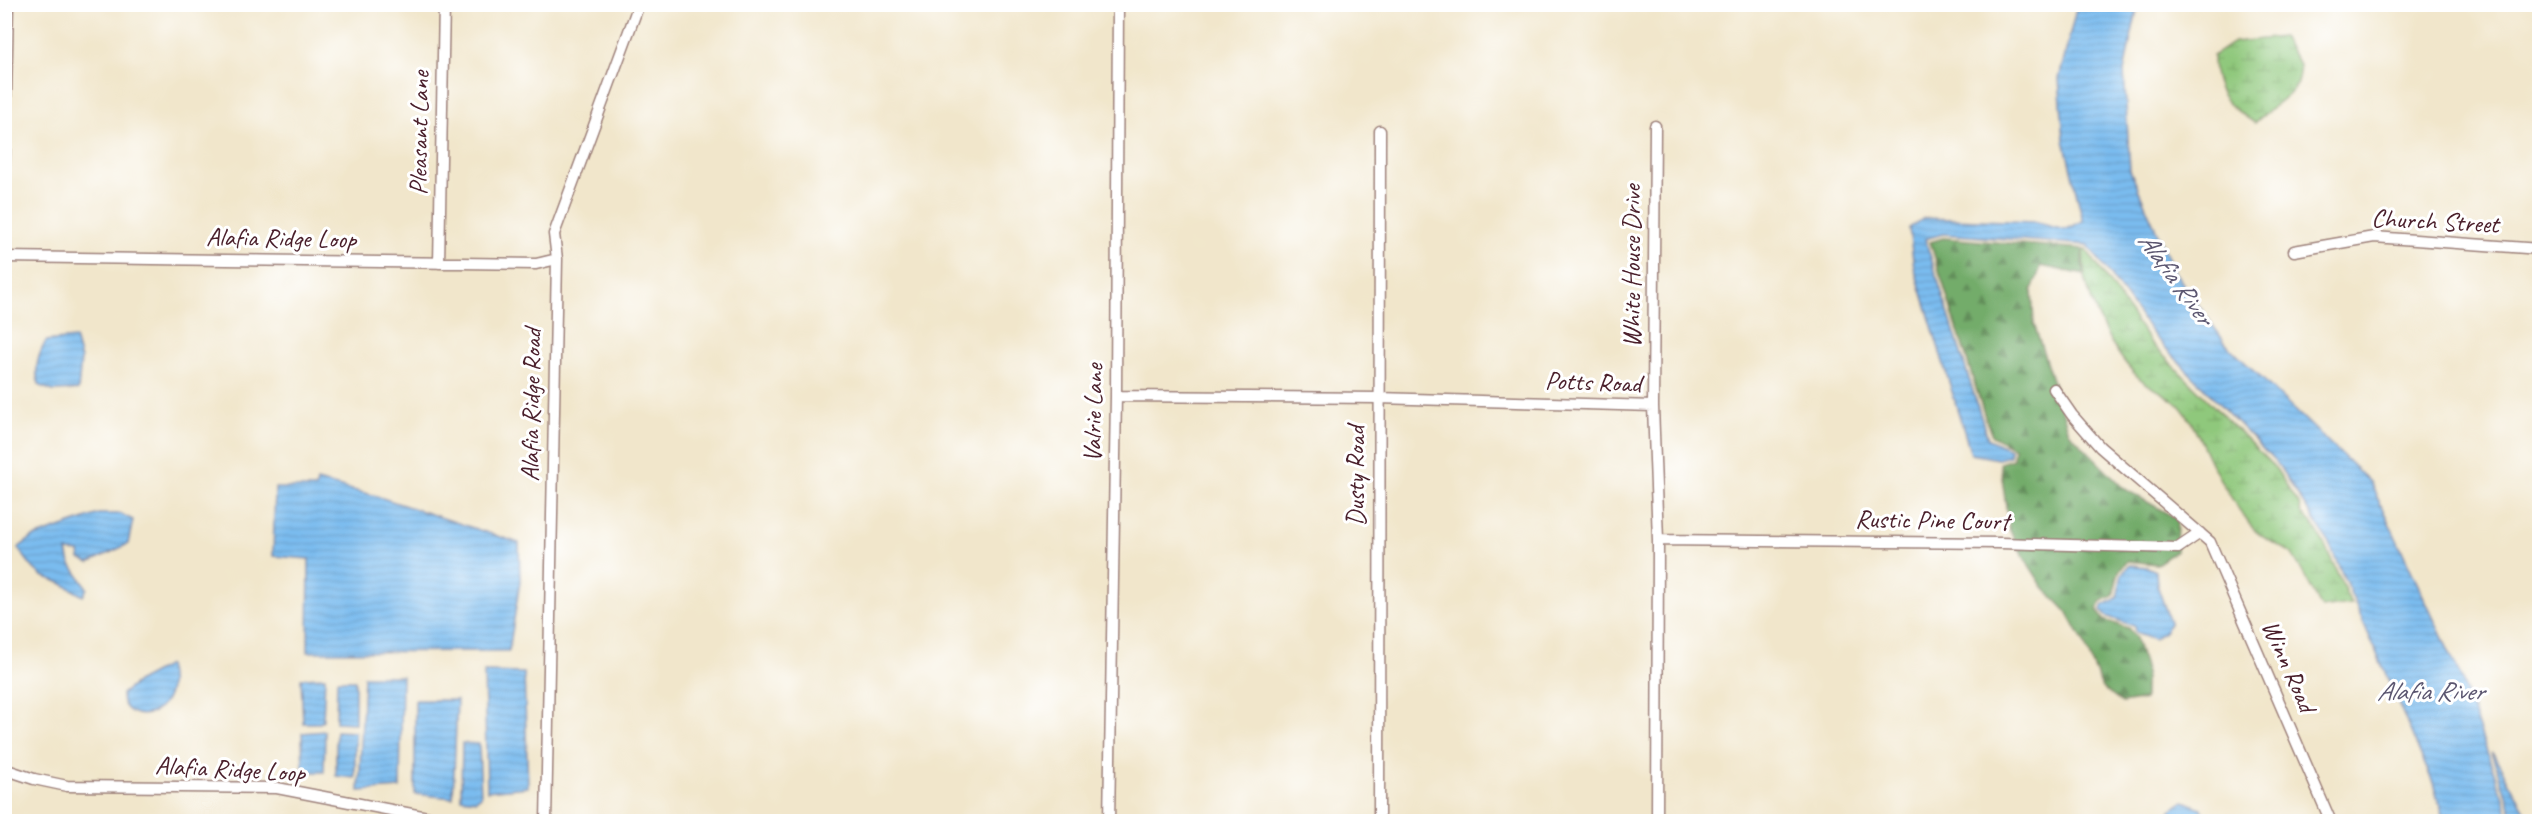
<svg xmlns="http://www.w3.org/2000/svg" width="2544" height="826" viewBox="0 0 2544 826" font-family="Caveat,sans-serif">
  <defs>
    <pattern id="forest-firs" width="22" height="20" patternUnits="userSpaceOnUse" patternTransform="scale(1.5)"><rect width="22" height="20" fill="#73ac6b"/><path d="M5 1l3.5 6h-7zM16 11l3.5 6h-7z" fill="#608b58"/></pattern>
    <pattern id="wetland-marsh" width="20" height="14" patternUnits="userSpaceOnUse" patternTransform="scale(1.5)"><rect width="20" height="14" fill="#8fc87b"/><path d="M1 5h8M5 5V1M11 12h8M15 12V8" fill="none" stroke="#7dab6a"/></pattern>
    <pattern id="water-rules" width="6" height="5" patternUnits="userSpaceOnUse" patternTransform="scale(1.5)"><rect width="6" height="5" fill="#7abcef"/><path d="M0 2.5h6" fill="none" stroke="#6ba1cd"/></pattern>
  </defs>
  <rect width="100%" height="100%" fill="#fff"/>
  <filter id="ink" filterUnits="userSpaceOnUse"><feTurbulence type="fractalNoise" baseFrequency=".0167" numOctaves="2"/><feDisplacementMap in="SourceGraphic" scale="12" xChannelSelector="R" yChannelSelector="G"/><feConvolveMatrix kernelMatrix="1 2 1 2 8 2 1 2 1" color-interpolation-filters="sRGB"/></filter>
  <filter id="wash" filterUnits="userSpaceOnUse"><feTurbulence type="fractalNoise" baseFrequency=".008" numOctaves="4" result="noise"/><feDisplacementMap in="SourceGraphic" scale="24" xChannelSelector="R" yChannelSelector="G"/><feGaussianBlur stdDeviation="1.35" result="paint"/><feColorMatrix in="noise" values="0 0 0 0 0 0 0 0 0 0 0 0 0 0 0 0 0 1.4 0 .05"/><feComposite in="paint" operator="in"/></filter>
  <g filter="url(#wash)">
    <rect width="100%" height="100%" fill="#f1e6cb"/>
    <path fill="url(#forest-firs)" stroke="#5e664b" stroke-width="1.5" d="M1943,238L2084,249L2082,263L2085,275L2041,266L2032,291L2034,324L2069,432L2125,489L2177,519L2176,551L2157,564L2128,561L2119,571L2113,596L2102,601L2097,609L2104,620L2128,628L2136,638L2145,671V699L2122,703L2102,688L2084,643L2067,612L2043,587L2018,548L2009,528L2000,463L2013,459L2014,448L1992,436L1985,417L1930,242Z"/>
    <path fill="url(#wetland-marsh)" stroke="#6c7453" stroke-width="1.5" d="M2282,37L2300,65C2299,72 2299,80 2296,85C2290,98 2266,111 2255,123C2226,104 2213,94 2213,56L2234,42Z
      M2084,249H2086L2150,342L2276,469L2299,504L2301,513L2311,522L2324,543L2351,604L2322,608C2317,599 2294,555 2291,553C2276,542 2263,541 2250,525C2236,506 2222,484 2211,463C2201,443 2194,421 2178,404C2166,393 2148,387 2137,376C2109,348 2079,288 2084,249Z"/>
    <path fill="url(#water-rules)" stroke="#626e8d" stroke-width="1.5" d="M2077,5H2138L2124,71L2130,170L2174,271L2226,344L2370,482L2461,677L2511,821H2444L2433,783L2328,541L2279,466L2155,337L2088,245L1943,234L1925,239L1988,439L2010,449V456L1998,459L1971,454L1914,267L1909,228L1924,218L2034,222L2065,230L2083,221L2064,140L2059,79Z
      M75,338L81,359L78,390L53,391L40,386C33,371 38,355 46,341Z
      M317,481L376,496L519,543L520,582L509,651L308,652L309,559L273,556L275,488H316Z
      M99,514H121L133,520L128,544L89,563L80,559L79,552L67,551L70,563L87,588L83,596L61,583L42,576L32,567L18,548L33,537Z
      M2130,565L2147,567L2156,571L2157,585L2170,622L2165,631L2154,639L2135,632L2134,626L2106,616L2101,610L2104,605L2117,598L2122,574Z
      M168,665C183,721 121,728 122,694L140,680Z
      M484,672L524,673L528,787L487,791Z
      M364,676H402L400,788L359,791Z
      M325,677L323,720L320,723H303L301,678Z
      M337,680H355V723L336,722Z
      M415,700H457L453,798L415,794Z
      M325,731L324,772H303L302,733Z
      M336,731L355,732V778L336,776Z
      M462,743L479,744L481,796L476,800L461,798Z
      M2491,752L2494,755L2531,821H2515Z
      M2184,801L2201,808L2210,821H2167L2171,810Z"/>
  </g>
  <g filter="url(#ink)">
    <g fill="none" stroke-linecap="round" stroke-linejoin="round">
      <defs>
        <path id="street" d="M1655,126L1653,406L1658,540L1657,822
          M4,189L8,4
          M2294,251L2374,237L2540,249
          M4,257L536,264L557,259
          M439,263L444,4
          M2054,389L2072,415L2100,447L2210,542L2331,822
          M1116,396L1378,398L1653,406
          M1658,540L2001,543L2178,548L2200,533
          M4,769L34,779L67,786L277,788L453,822
          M546,822L557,259L554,234L639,4
          M1109,822L1116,396L1118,4
          M1379,822L1380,131"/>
      </defs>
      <use href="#street" stroke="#9e827b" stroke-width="13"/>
      <use href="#street" stroke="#fff" stroke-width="10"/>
    </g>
  </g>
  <g text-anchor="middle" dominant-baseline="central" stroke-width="6" stroke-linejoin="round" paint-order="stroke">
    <g font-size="26" fill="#4a1f2b" stroke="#fff">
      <text transform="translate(419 133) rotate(-89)">Pleasant Lane</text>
      <text transform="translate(2435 221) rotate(3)">Church Street</text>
      <text transform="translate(281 238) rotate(1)">Alafia Ridge Loop</text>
      <text transform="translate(1631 266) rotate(-90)">White House Drive</text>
      <text transform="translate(1593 382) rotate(2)">Potts Road</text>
      <text transform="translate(531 405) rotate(-89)">Alafia Ridge Road</text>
      <text transform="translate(1093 413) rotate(-89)">Valrie Lane</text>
      <text transform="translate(1355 476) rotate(-90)">Dusty Road</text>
      <text transform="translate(1932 520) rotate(1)">Rustic Pine Court</text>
      <text transform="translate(2289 666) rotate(66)">Winn Road</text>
      <text transform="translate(230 769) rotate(3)">Alafia Ridge Loop</text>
    </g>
    <g font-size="27" font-style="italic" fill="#5b5670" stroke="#fff">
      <text transform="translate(2176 278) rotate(54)">Alafia River</text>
      <text x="2430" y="691">Alafia River</text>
    </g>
  </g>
  <rect width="2544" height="826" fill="none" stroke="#fff" stroke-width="24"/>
</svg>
